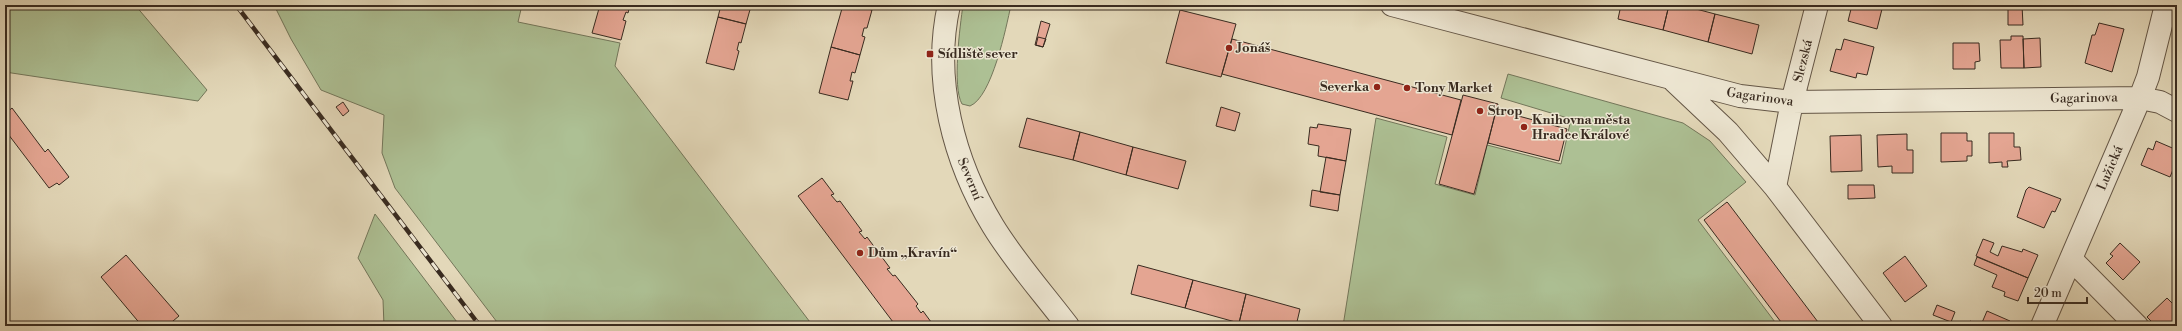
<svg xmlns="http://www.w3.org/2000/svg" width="2182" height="331" viewBox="0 0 2182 331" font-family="'Libre Bodoni',serif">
  <rect width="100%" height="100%" fill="#e3d8b9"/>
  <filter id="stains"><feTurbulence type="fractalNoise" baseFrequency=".005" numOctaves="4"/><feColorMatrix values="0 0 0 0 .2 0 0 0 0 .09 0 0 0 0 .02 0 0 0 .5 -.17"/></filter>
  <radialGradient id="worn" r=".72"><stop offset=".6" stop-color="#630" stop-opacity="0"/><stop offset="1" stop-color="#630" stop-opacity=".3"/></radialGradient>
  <path fill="#adc094" stroke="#73765a" d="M5,5H135L207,90L198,101L5,72Z
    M274,5H522L518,22L620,43L615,66L813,326H500L395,188L382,153L384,115L321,90L291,39Z
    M963,5H1011C1006,28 992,97 970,106L962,104C952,87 960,26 963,5Z
    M1508,74L1683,123L1710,141L1746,182L1698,220L1778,326H1343L1376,118L1447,137L1435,184L1475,195L1487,145L1561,164L1571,119L1501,98Z
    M375,214L460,326H384L383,300L358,258Z"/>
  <path fill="#e4a592" stroke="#392b20" d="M600,5H630L628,13L626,12L623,20L626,21L621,40L592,33Z
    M721,5L751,6L746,24L718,17Z
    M843,5H853L872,10L867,28H864L862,36L865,37L860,55L831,47Z
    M853,5H873L872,10Z
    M1621,5H1669L1663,30L1618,19Z
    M1669,5H1681L1715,14L1708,42L1663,30Z
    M1852,5H1883L1877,29L1848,21Z
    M2008,5H2022L2023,25H2008Z
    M1180,10L1236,24L1221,77L1166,63Z
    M1715,14L1759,25L1752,54L1708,42Z
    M718,17L746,24L741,43L739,42L737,50L739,51L734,70L706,63Z
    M1041,21L1050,24L1043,47L1035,45Z
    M2099,23L2124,29L2112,72L2085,63L2092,35H2095Z
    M2011,36H2023L2024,68H2001L2000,40H2011Z
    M1038,37L1046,39L1043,47L1036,45Z
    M2040,38L2041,67L2024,68L2023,39Z
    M1232,39L1461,100L1452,135L1222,74Z
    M1844,39L1874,47L1867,75L1857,73L1856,78L1830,71L1836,49L1841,50Z
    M1953,43H1979L1980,61L1975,62V69H1953Z
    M831,47L860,55L855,73L852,72L850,81H853L848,100L819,93Z
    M1463,95L1498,104L1474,194L1439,184Z
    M343,102L349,111L343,116L336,107Z
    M1221,107L1240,113L1235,131L1216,126Z
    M12,108L45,152L48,149L69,177L59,185L57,183L49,188L5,130V114Z
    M1496,110L1567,129L1559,161L1488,143Z
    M1027,118L1080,132L1073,160L1019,147Z
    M1318,124L1351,129L1346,161L1318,156L1319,146L1308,144L1310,127L1317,128Z
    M1080,132L1133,147L1126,175L1073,160Z
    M1941,133H1967V141H1972V156H1967V161L1941,162Z
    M1989,133H2014V147H2020L2021,160L2007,161L2008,167H2002V162L1989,163Z
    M1907,134V150H1913V173H1892V166L1878,167L1877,135Z
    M1861,135L1862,171L1831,172L1830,136Z
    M2156,141L2177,150V160L2170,177L2141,165L2148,148L2153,150Z
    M1133,147L1186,161L1178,189L1126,175Z
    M1326,157L1346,161L1340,195L1320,192Z
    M822,178L834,194L831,195L837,202L840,201L862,231L859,232L865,239L867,237L890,268L887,269L893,276L895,275L918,304L916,306L921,313L923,311L934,326H896L798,196Z
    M1848,185H1874L1875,198L1848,199Z
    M2029,187L2061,199L2055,212L2052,211L2044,228L2017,217L2026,190Z
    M1312,190L1340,195L1338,211L1310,206Z
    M1727,202L1728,203L1821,326H1784L1704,220Z
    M1983,239L1994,243L1990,252L1998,256L2002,246L2022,252L2023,249L2038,255L2028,278L1976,256Z
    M2120,243L2140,262L2123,280L2106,263L2113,256L2110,254Z
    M126,255L179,316L167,326H142L101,277Z
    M1905,256L1927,286L1905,302L1883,273Z
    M1977,257L2028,278L2018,301L2004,296L2005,292L1992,287L1997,275L1974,265Z
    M1138,265L1193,280L1185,308L1131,294Z
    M1193,280L1246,294L1239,323L1185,308Z
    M1246,294L1300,309L1296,326H1252L1239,323Z
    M2167,298L2177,308V319L2169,326H2156L2147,317Z
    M1937,305L1955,312L1951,322L1933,315Z
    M1987,311L2010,321L2008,326H1967L1970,321L1981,325Z
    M2177,319V326H2169L2176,320Z
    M2076,322L2087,326H2075Z
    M5,324H112V326H5Z"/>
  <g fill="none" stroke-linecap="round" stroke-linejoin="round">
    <defs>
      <path id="minor" d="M949,5C932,80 954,162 993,226C1015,262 1043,293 1068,326
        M1392,5L1740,96L1792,102L2140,98L2160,102L2177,111
        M1674,81L1728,132L1775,187L1881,326
        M1775,187L1792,102L1817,5
        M2071,259L2137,326
        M2042,326L2140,98L2148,77L2166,5"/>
    </defs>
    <use href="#minor" stroke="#645646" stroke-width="24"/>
    <use href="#minor" stroke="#ede6d2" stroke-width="22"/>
    <defs>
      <path id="rail" d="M236,5L480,326"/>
    </defs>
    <use href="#rail" stroke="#392b20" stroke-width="4.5"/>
    <use href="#rail" stroke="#ede6d2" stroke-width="3" stroke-dasharray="9" stroke-linecap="butt"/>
  </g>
  <g fill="#8f2418" stroke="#ede6d2" stroke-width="1.5">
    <circle cx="1229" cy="48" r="4"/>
    <rect x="926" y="50" width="8" height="8" rx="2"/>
    <circle cx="1377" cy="87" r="4"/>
    <circle cx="1407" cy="88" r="4"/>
    <circle cx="1480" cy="111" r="4"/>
    <circle cx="1524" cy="127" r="4"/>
    <circle cx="860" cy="253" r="4"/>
  </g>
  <g text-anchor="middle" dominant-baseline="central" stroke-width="3" stroke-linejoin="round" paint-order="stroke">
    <g font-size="13" font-weight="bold" fill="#392b20" stroke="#ede6d2" text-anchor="start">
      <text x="1237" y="48">Jonáš</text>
      <text x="938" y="54">Sídliště sever</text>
      <text x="1369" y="87" text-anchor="end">Severka</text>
      <text x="1415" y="88">Tony Market</text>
      <text x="1488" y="111">Strop</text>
      <text x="1532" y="120">Knihovna města<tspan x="1532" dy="15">Hradce Králové</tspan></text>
      <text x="868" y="253">Dům „Kravín“</text>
    </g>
    <g font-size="13" fill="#392b20" stroke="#ede6d2">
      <text transform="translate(1803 61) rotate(-76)">Slezská</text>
      <text transform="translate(1760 97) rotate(8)">Gagarinova</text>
      <text transform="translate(2084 98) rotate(-1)">Gagarinova</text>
      <text transform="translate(2110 168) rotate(-67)">Lužická</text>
      <text transform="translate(970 179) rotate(67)">Severní</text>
    </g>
  </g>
  <rect width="2182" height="331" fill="none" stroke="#e3d8b9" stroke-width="20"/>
  <rect x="6" y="6" width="2170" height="319" fill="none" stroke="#392b20" stroke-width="2"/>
  <rect x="10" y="10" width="2162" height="311" fill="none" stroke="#392b20"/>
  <path d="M2028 297v6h59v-6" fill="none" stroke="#392b20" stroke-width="2"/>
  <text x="2034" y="297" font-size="12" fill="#392b20" stroke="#ede6d2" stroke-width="3" paint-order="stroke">20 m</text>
  <rect width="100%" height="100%" filter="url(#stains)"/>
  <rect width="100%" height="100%" fill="url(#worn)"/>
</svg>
